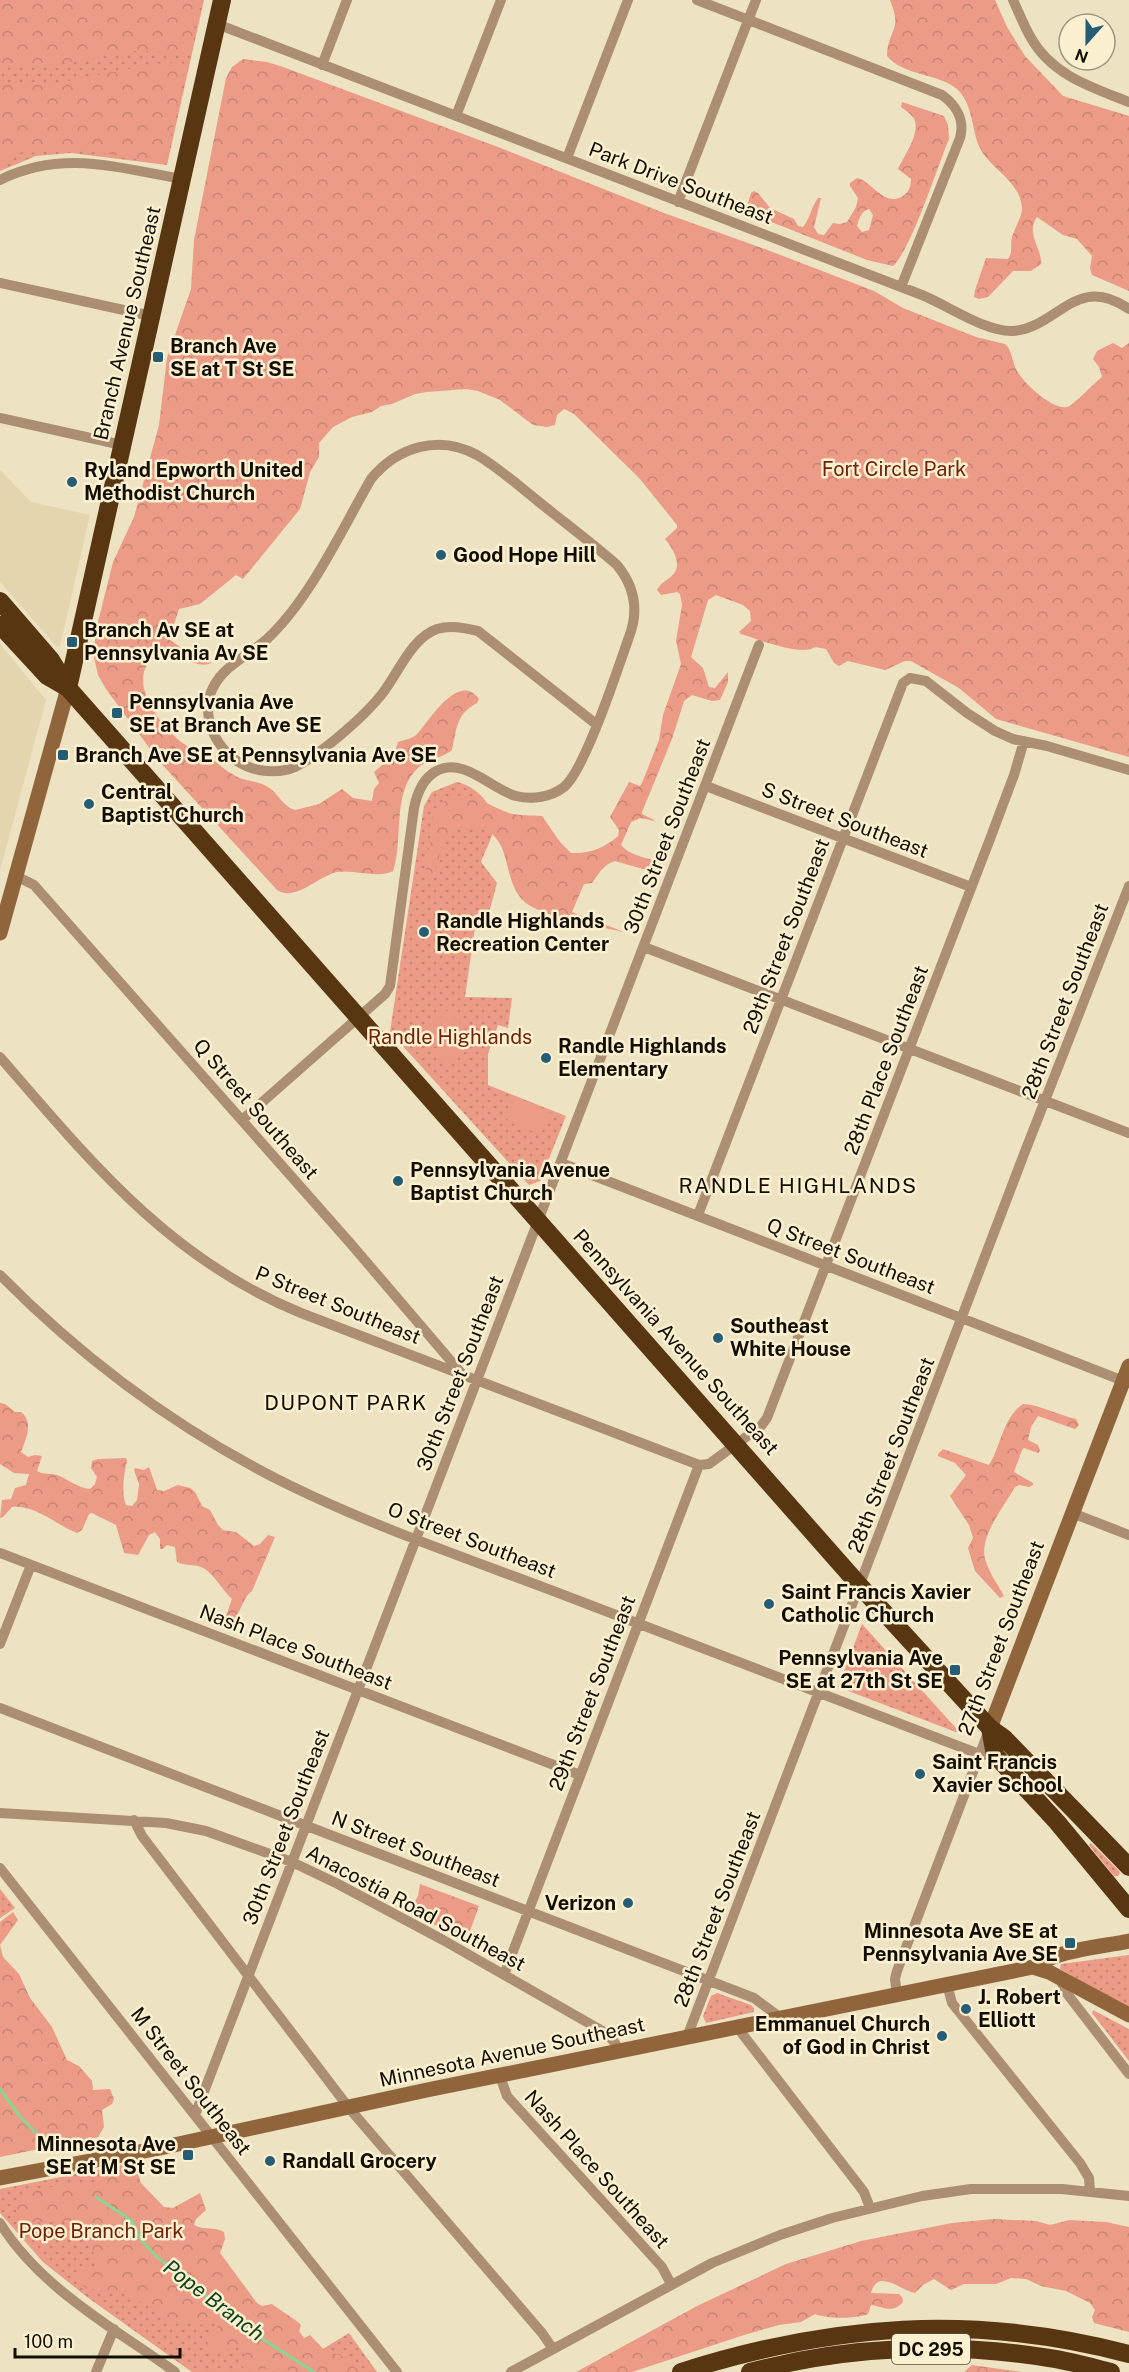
<svg xmlns="http://www.w3.org/2000/svg" width="1129" height="2372" viewBox="0 0 1129 2372" font-family="'Public Sans',sans-serif">
  <defs>
    <pattern id="green-dots" width="8" height="8" patternUnits="userSpaceOnUse" patternTransform="scale(1.5)"><rect width="8" height="8" fill="#eb9b86"/><path d="M2 2h.1M6 6h.1" fill="none" stroke="#c88472" stroke-width="1.8" stroke-linecap="round"/></pattern>
    <pattern id="forest-crowns" width="20" height="18" patternUnits="userSpaceOnUse" patternTransform="scale(1.5)"><rect width="20" height="18" fill="#eb9b86"/><path d="M2 6a3 3 0 1 1 6 0M12 15a3 3 0 1 1 6 0" fill="none" stroke="#c88472"/></pattern>
  </defs>
  <rect width="100%" height="100%" fill="#ede2c2"/>
  <path fill="#e3d5ae" d="M0,470L31,502L90,515L60,646H56L0,582Z
    M0,644L46,700L0,870Z"/>
  <path fill="url(#green-dots)" d="M0,0H204L167,165L71,153L36,156L0,171Z
    M457,782C478,787 497,807 493,831C491,841 484,853 481,862L497,883L486,924L476,920L465,997L512,998L508,1028L498,1025L488,1054V1085L566,1116L540,1181L529,1185L390,1032L424,806L432,792Z
    M862,1624L954,1726L961,1734L838,1687Z
    M1091,1843L1120,1872L1118,1876H1114L1089,1845Z
    M0,1889L15,1908L0,1918Z
    M1129,1955V2010L1060,1969L1061,1964Z
    M717,1993L751,2005L754,2008V2012L706,2023L703,2016L711,1996Z
    M1093,2010L1129,2029V2061L1092,2013Z
    M122,2165L308,2358L349,2333L377,2372H192L87,2297L43,2262L0,2213V2189Z"/>
  <path fill="url(#forest-crowns)" fill-rule="evenodd" d="M0,0H200L189,53L135,51L64,63L5,67L0,66Z
    M890,0H995L1007,27L1025,56L1063,96L1129,116V291L1092,275L1090,268L1092,256L1077,239L1063,235L1037,217C1025,234 1042,247 1041,264L1031,271H1013L988,297L979,299L974,297L975,290L986,258L1008,259C1014,251 1009,243 1013,234C1016,225 1022,217 1022,208C1020,179 987,168 978,144C972,127 972,103 957,89C938,73 903,76 887,56C888,28 903,32 890,0Z
    M243,59L267,62L283,67L498,147L664,213L765,249L874,291L903,308L976,337L1005,344C1012,350 1012,361 1016,369C1022,382 1052,410 1067,407C1074,405 1094,383 1102,377L1099,367L1093,359L1097,351L1113,343L1122,348L1129,343V757L996,719L959,688L911,661H905L885,670L848,661L839,666L834,663L826,649L815,647C803,657 757,639 741,634L739,632L751,621L750,611L743,605L716,595L708,600L691,657L703,668L709,687L715,688L728,672V682L720,700L712,701L692,695L684,701L672,739L642,812V814L656,821L640,818L631,822L621,845C628,854 642,857 653,860L662,841L666,838V843L657,867L650,871L615,861C604,864 599,873 592,883L584,884L572,912L624,932C598,926 546,918 526,903C498,881 518,831 470,826C445,823 438,864 431,882L427,885L425,878L433,813C457,779 481,803 509,813C519,816 531,815 542,816L560,842L571,853C589,854 605,848 618,836L619,830L610,817L629,782L640,786L642,783L659,740L663,715L681,664L676,641L682,605L680,594L677,592L661,595L657,590C661,581 670,580 675,572C681,562 672,547 665,539L677,528V525L640,479L574,414L564,409L557,415L555,425L547,427L533,425L500,400L478,391L466,389L427,392L415,394L392,404L381,406L372,412L352,417L333,427L319,443V457L310,472L300,509L243,579L236,575L200,604L179,609L169,639L183,649L209,660L211,663C193,672 170,641 151,660C128,683 160,725 180,741C188,748 199,750 208,756C217,762 224,770 234,775C244,782 258,780 268,787C279,794 282,806 295,810L319,804L342,789L353,798L372,801L374,789L379,783L374,772L394,755L398,742C404,740 411,739 416,735C428,723 458,670 479,699L477,703C456,714 457,728 452,750C443,758 429,758 419,767C391,791 404,840 393,871C378,879 355,869 337,872C318,876 296,902 277,890L159,761L106,689L98,675L93,653L98,622L113,562L134,517L159,425L167,358L191,289L194,240L226,78L232,67Z
    M178,62L184,64V73L168,149L161,163L84,150L18,153L0,162V85L58,83L153,64Z
    M902,102L944,116L948,125L949,139C937,167 912,248 893,266L867,260L749,213L746,210L751,193L754,191L758,193L770,208L794,219L798,226L803,227C810,219 811,207 818,198H821L814,227L818,234L824,235L833,223L840,224L847,222L856,207L858,198L850,186V183L857,178C872,181 884,208 903,196C909,192 911,186 911,179L898,169C904,156 919,136 915,121C913,115 906,111 901,107ZM869,209L873,215L869,230L862,232L857,226C859,219 861,211 869,209Z
    M0,1403L5,1404L15,1412H21C34,1422 26,1439 21,1452L28,1457L35,1455L42,1456L37,1471C44,1475 50,1473 57,1475C68,1479 78,1488 90,1489L95,1484L97,1477L91,1468L92,1461L98,1459L126,1458L127,1461C124,1473 121,1493 126,1505L132,1506L137,1500L139,1484L134,1470L135,1468L144,1470L149,1467L157,1490L164,1491L178,1485L190,1488L195,1492L202,1506L210,1510L218,1525L223,1530L236,1532L254,1546L260,1544L268,1535L275,1537L252,1591C241,1599 242,1614 230,1623L224,1622L232,1599C223,1591 212,1571 201,1567C193,1564 185,1566 177,1562L175,1547L167,1545L163,1549H160V1539L155,1532L149,1535L138,1555L124,1553L116,1525L92,1513L89,1514L82,1530L77,1533C56,1525 36,1505 12,1507L3,1517L0,1518L2,1500L11,1499L15,1488L26,1485L29,1474L14,1473L0,1464Z
    M1023,1404C1042,1405 1057,1415 1076,1419L1079,1425L1075,1429L1038,1416L1031,1427L1028,1440L1038,1445L1040,1451L1038,1453L1024,1448L1022,1450L1014,1472L1033,1483V1485L1029,1487L1019,1485L1015,1487C1004,1507 977,1538 986,1562C990,1574 998,1585 1004,1596L1000,1598L975,1571L968,1548L973,1538L969,1525L950,1496L966,1475L955,1463L938,1456V1454L943,1449L989,1465C1001,1446 1003,1417 1023,1404Z
    M420,1884L479,1906L466,1942L410,1911L418,1896Z
    M13,1912L18,1920L0,1945L3,1957L19,1974L30,1998L52,2027L67,2060L79,2066L92,2081L93,2090L110,2089L114,2099L112,2104L102,2110L104,2127L98,2137L0,2157V1922Z
    M132,2170L137,2171L141,2183L164,2207L173,2208L200,2193L206,2210L196,2219L194,2225C204,2231 214,2226 224,2232L225,2239L220,2253L257,2303L262,2306L272,2304C278,2309 297,2320 301,2325L299,2331L304,2338L310,2335L325,2351L340,2355L348,2359L352,2366L366,2372H295L273,2367L256,2370L245,2369L242,2366L245,2355L242,2349L236,2347C225,2353 215,2356 205,2346L209,2334L218,2327L216,2324L208,2322L198,2326L194,2323H176L123,2291L88,2289L81,2285L76,2278L77,2273L95,2268L97,2265C81,2206 82,2225 30,2222L21,2230L16,2226V2200C31,2185 71,2186 92,2182C106,2179 119,2175 132,2170Z
    M994,2219L1036,2221L1050,2225L1069,2220L1106,2222L1129,2227V2332L1094,2323L1092,2317L1095,2310L1090,2303L1066,2291L1041,2286L1026,2279L1011,2278L996,2284H964L951,2290L934,2279L923,2285L915,2293C901,2291 878,2267 871,2293L899,2294L902,2297L903,2302C892,2314 884,2307 871,2305L868,2314C855,2319 828,2319 815,2314L801,2322L779,2325L744,2335L632,2372H576L697,2306L786,2264L861,2241L952,2223Z
    M972,2365L1022,2372H964Z"/>
  <path fill="#eb9b86" d="M448,1010L461,1024L431,1050L418,1036Z
    M464,1028L476,1042L447,1068L435,1054Z
    M514,1096L551,1113L540,1135L504,1118Z"/>
  <g fill="none" stroke-linecap="round" stroke-linejoin="round">
    <path stroke="#8ad594" stroke-width="3" d="M0,2089L21,2118L44,2141
      M96,2197L132,2221L141,2240L158,2258L182,2275L218,2307L244,2321L264,2340L314,2372"/>
    <path stroke="#ac8e73" stroke-width="10" d="M697,0L942,95C956,105 965,120 960,138L901,287
      M1013,0C1019,13 1024,26 1031,38C1052,75 1091,87 1129,102
      M217,24L922,295C949,306 985,332 1013,331C1058,328 1076,272 1129,309
      M322,65L347,0
      M456,116L501,0
      M567,158L628,0
      M0,180C63,149 117,168 182,179
      M678,202L756,0
      M0,283L151,316
      M0,418L122,445
      M706,786L971,887
      M16,876L34,885L351,1244L462,1374
      M644,947L1129,1133
      M0,1057C90,1161 169,1259 301,1313L699,1465L709,1464L761,1426L767,1418L990,839L1014,775L1024,741
      M242,1120L385,994L390,986L414,808C421,774 443,756 476,775C490,782 502,792 516,796C533,800 551,797 564,787C585,770 618,668 629,637C639,611 635,587 617,565C592,543 565,523 539,502C519,486 499,468 477,455C439,434 397,447 371,479C341,531 310,599 267,639C246,658 219,667 210,695C205,711 210,730 219,743C228,757 243,767 259,770C271,772 284,772 295,767C321,754 364,717 382,694C398,674 411,638 437,629C451,625 464,628 478,631L596,724
      M561,1163L1129,1383
      M698,1215L903,683L910,678L926,681L967,713L995,731L1013,739L1047,746L1129,770
      M0,1275C84,1360 181,1432 289,1485C383,1531 484,1564 582,1602C714,1652 846,1704 979,1754L995,1755
      M1072,1513L1129,1535
      M0,1553L580,1775
      M0,1644L31,1565
      M0,1708L754,1998L781,2018
      M0,1813L166,1823L206,1831L292,1862L338,1884L443,1940L606,2033L615,2043L619,2051
      M134,1820L142,1836L349,2108L542,2333L553,2349
      M0,1868L397,2372
      M504,1975L699,1465
      M1060,1978L1065,1991L1129,2074
      M947,1984L952,2003L1080,2163L1089,2178L1090,2191
      M897,1994L895,1979L897,1971L989,1730
      M737,2027L864,2192L870,2208
      M687,2037L1024,1154L1129,886
      M500,2076L507,2096L662,2267L671,2284
      M195,2115L759,645
      M0,2223C40,2288 114,2328 175,2372
      M96,2372L114,2329
      M511,2372L712,2263L780,2235L832,2218L922,2196L971,2189H1062L1129,2196"/>
    <path stroke="#90653b" stroke-width="15" d="M0,933L68,688
      M990,1728L1129,1366
      M1033,1967L1049,1972L1129,2015
      M0,2178L160,2148L427,2090L1033,1967C1057,1950 1100,1947 1129,1941"/>
    <path stroke="#583611" stroke-width="18" d="M0,601L51,660L68,688L860,1586L990,1728L1004,1738L1129,1867
      M0,625L47,676L66,687
      M68,688L222,0
      M990,1728L995,1755L1057,1822L1129,1909
      M681,2372C832,2324 974,2313 1129,2354
      M750,2372C847,2346 950,2342 1049,2358C1070,2361 1091,2367 1111,2372"/>
  </g>
  <g fill="#255d77" stroke="#fbf0cf" stroke-width="2">
    <rect x="152" y="351" width="12" height="12" rx="3"/>
    <circle cx="72" cy="482" r="6"/>
    <circle cx="441" cy="555" r="6"/>
    <rect x="66" y="636" width="12" height="12" rx="3"/>
    <rect x="111" y="707" width="12" height="12" rx="3"/>
    <rect x="57" y="749" width="12" height="12" rx="3"/>
    <circle cx="89" cy="804" r="6"/>
    <circle cx="424" cy="932" r="6"/>
    <circle cx="546" cy="1058" r="6"/>
    <circle cx="398" cy="1181" r="6"/>
    <circle cx="718" cy="1338" r="6"/>
    <circle cx="769" cy="1604" r="6"/>
    <rect x="949" y="1664" width="12" height="12" rx="3"/>
    <circle cx="920" cy="1774" r="6"/>
    <circle cx="628" cy="1903" r="6"/>
    <rect x="1064" y="1937" width="12" height="12" rx="3"/>
    <circle cx="966" cy="2009" r="6"/>
    <circle cx="942" cy="2036" r="6"/>
    <rect x="182" y="2149" width="12" height="12" rx="3"/>
    <circle cx="270" cy="2161" r="6"/>
  </g>
  <g text-anchor="middle" dominant-baseline="central" stroke-width="5" stroke-linejoin="round" paint-order="stroke">
    <rect fill="#fbf0cf" stroke="#585241" stroke-width="1.5" x="892" y="2334" width="78" height="30" rx="4.5"/>
    <g font-size="18" font-weight="bold" fill="#120e04">
      <text x="931" y="2349">DC 295</text>
    </g>
    <g font-size="20" fill="#120e04" stroke="#fbf0cf">
      <text transform="translate(681 183) rotate(21)">Park Drive Southeast</text>
      <text transform="translate(127 323) rotate(-77)">Branch Avenue Southeast</text>
      <text transform="translate(845 820) rotate(21)">S Street Southeast</text>
      <text transform="translate(667 836) rotate(-69)">30th Street Southeast</text>
      <text transform="translate(786 936) rotate(-69)">29th Street Southeast</text>
      <text transform="translate(1065 1001) rotate(-69)">28th Street Southeast</text>
      <text transform="translate(886 1060) rotate(-69)">28th Place Southeast</text>
      <text transform="translate(256 1109) rotate(49)">Q Street Southeast</text>
      <text transform="translate(851 1256) rotate(21)">Q Street Southeast</text>
      <text transform="translate(338 1305) rotate(22)">P Street Southeast</text>
      <text transform="translate(676 1342) rotate(48)">Pennsylvania Avenue Southeast</text>
      <text transform="translate(460 1373) rotate(-69)">30th Street Southeast</text>
      <text transform="translate(891 1455) rotate(-69)">28th Street Southeast</text>
      <text transform="translate(472 1540) rotate(21)">O Street Southeast</text>
      <text transform="translate(1001 1638) rotate(-69)">27th Street Southeast</text>
      <text transform="translate(296 1647) rotate(21)">Nash Place Southeast</text>
      <text transform="translate(592 1693) rotate(-69)">29th Street Southeast</text>
      <text transform="translate(286 1827) rotate(-69)">30th Street Southeast</text>
      <text transform="translate(416 1849) rotate(21)">N Street Southeast</text>
      <text transform="translate(416 1908) rotate(28)">Anacostia Road Southeast</text>
      <text transform="translate(717 1909) rotate(-69)">28th Street Southeast</text>
      <text transform="translate(512 2052) rotate(-12)">Minnesota Avenue Southeast</text>
      <text transform="translate(191 2081) rotate(52)">M Street Southeast</text>
      <text transform="translate(597 2169) rotate(48)">Nash Place Southeast</text>
    </g>
    <g font-size="20" font-weight="bold" fill="#120e04" stroke="#fbf0cf" text-anchor="start">
      <text x="170" y="346">Branch Ave<tspan x="170" dy="23">SE at T St SE</tspan></text>
      <text x="84" y="470">Ryland Epworth United<tspan x="84" dy="23">Methodist Church</tspan></text>
      <text x="453" y="555">Good Hope Hill</text>
      <text x="84" y="630">Branch Av SE at<tspan x="84" dy="23">Pennsylvania Av SE</tspan></text>
      <text x="129" y="702">Pennsylvania Ave<tspan x="129" dy="23">SE at Branch Ave SE</tspan></text>
      <text x="75" y="755">Branch Ave SE at Pennsylvania Ave SE</text>
      <text x="101" y="792">Central<tspan x="101" dy="23">Baptist Church</tspan></text>
      <text x="436" y="921">Randle Highlands<tspan x="436" dy="23">Recreation Center</tspan></text>
      <text x="558" y="1046">Randle Highlands<tspan x="558" dy="23">Elementary</tspan></text>
      <text x="410" y="1170">Pennsylvania Avenue<tspan x="410" dy="23">Baptist Church</tspan></text>
      <text x="730" y="1326">Southeast<tspan x="730" dy="23">White House</tspan></text>
      <text x="781" y="1592">Saint Francis Xavier<tspan x="781" dy="23">Catholic Church</tspan></text>
      <text x="943" y="1658" text-anchor="end">Pennsylvania Ave<tspan x="943" dy="23">SE at 27th St SE</tspan></text>
      <text x="932" y="1762">Saint Francis<tspan x="932" dy="23">Xavier School</tspan></text>
      <text x="616" y="1903" text-anchor="end">Verizon</text>
      <text x="1058" y="1931" text-anchor="end">Minnesota Ave SE at<tspan x="1058" dy="23">Pennsylvania Ave SE</tspan></text>
      <text x="978" y="1997">J. Robert<tspan x="978" dy="23">Elliott</tspan></text>
      <text x="930" y="2024" text-anchor="end">Emmanuel Church<tspan x="930" dy="23">of God in Christ</tspan></text>
      <text x="176" y="2144" text-anchor="end">Minnesota Ave<tspan x="176" dy="23">SE at M St SE</tspan></text>
      <text x="282" y="2161">Randall Grocery</text>
    </g>
    <g font-size="20" fill="#712009" stroke="#fbf0cf">
      <text x="894" y="469">Fort Circle Park</text>
      <text x="450" y="1037">Randle Highlands</text>
      <text x="101" y="2231">Pope Branch Park</text>
    </g>
    <g font-size="21" letter-spacing="1.5" fill="#120e04" stroke="#fbf0cf">
      <text x="798" y="1185">RANDLE HIGHLANDS</text>
      <text x="346" y="1402">DUPONT PARK</text>
    </g>
    <g font-size="21" font-style="italic" fill="#0b4219" stroke="#fbf0cf">
      <text transform="translate(214 2300) rotate(37)">Pope Branch</text>
    </g>
  </g>
  <g transform="translate(1087 42) rotate(201)"><circle r="28" fill="#fbf0cf" stroke="#9e967e" stroke-width="1.5"/>
  <path d="M0-4.5L10 22L0 15L-10 22Z" fill="#255d77"/>
  <text y="-9" font-size="16" font-weight="bold" text-anchor="middle" fill="#120e04">N</text>
  </g>
  <path d="M15 2348v9h165v-9" fill="none" stroke="#120e04" stroke-width="3"/>
  <text x="24" y="2348" font-size="18" fill="#120e04" stroke="#fbf0cf" stroke-width="4.5" paint-order="stroke">100 m</text>
</svg>
